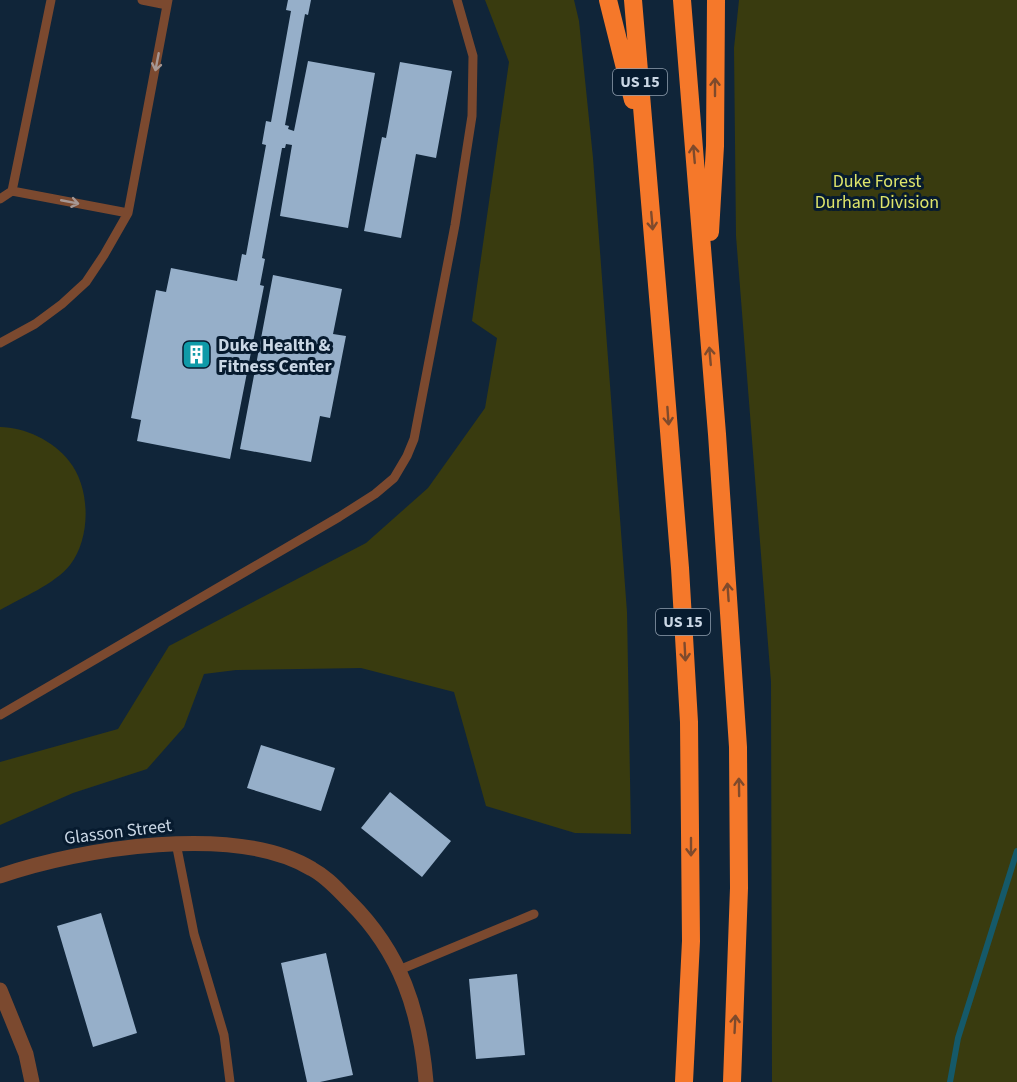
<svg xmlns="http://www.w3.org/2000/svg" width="1017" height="1082" viewBox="0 0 1017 1082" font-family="'Source Sans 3',sans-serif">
  <rect width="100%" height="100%" fill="#102539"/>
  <path fill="#393b0f" d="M485,0H574L579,21L593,158L627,612L631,834L575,833L486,806L454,692L361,668L236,670L204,674L184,727L147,769L73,793L0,825V762L118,729L169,646L366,543L428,488L485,408L497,338L472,321L509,62Z
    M739,0H1017V1082H772L771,682L736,236L734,48Z
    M0,427C24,427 54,441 69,461C91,488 91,538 70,565C55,584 21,598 0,610Z"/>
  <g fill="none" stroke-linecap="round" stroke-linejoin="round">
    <path stroke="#155969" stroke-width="6" d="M950,1082L958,1038L1017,851"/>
  </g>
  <path fill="#96afc9" d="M288,0H311L308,15L305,14L285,125L289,126L288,129L294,131L308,61L375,73L348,228L280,216L292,145L286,144L285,148H282L262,258L265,259L260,285L264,286L230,459L137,441L141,420L131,418L156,290L166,292L171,268L237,281L242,254L246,255L266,145L262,144L266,121L271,122L291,11L286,10Z
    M400,62L452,71L436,158L416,154L401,238L364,231L382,137L386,138Z
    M273,275L342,289L333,334L346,336L330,418L320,416L311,462L240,449Z
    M261,745L335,768L321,811L247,788Z
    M390,792L451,841L422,877L361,828Z
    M101,913L137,1033L93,1047L57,926Z
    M326,953L353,1075L320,1082H307L281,963Z
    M517,974L525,1055L476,1059L469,979Z"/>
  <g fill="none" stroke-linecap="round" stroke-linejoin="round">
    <path stroke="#7b492f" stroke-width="9" d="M142,0L167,5
      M12,191L51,0
      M0,199L12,191L128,213
      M0,343L35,324L62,304L86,282L104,255L128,213L168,0
      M0,715L339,517L375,494L394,478L407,456L414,439L455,225L472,116L473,56L457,0
      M176,843L194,934L224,1035L230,1082
      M399,970L534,914"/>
    <path stroke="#7b492f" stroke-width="15" d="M0,876C80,848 237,823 312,869C327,877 338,890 350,902C401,953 420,1011 426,1082
      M0,990L26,1054L32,1082"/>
    <path stroke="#f5782a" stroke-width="18" d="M608,0L633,100
      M633,0L663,356L680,568L689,722L691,941L684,1082
      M682,0L717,434L738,747L739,888L732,1082
      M710,232L715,146L716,0"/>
  </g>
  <defs><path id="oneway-shaft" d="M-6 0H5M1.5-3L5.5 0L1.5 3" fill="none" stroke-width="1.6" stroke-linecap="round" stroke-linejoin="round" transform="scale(1.5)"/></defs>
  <g stroke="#a69793">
    <use href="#oneway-shaft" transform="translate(157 62) rotate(101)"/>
    <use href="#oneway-shaft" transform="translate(70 202) rotate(11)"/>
  </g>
  <g stroke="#7e4a2c">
    <use href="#oneway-shaft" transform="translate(715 87) rotate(-90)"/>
    <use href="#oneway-shaft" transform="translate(694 154) rotate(-95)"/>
    <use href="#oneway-shaft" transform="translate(652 221) rotate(85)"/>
    <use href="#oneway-shaft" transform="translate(710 356) rotate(-95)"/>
    <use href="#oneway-shaft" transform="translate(668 416) rotate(86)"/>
    <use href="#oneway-shaft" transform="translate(728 592) rotate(-94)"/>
    <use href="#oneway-shaft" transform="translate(685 652) rotate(87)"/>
    <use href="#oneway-shaft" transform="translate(739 787) rotate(-91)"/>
    <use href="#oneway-shaft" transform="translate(691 847) rotate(90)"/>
    <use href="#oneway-shaft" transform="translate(735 1024) rotate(-87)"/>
  </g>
  <defs>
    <symbol id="building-square" viewBox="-11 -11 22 22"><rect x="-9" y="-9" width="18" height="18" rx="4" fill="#0f9aa8" stroke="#071b2f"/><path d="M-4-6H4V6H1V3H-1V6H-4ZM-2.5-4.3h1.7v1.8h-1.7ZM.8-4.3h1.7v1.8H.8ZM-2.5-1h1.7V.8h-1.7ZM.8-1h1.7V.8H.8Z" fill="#fff"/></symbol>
  </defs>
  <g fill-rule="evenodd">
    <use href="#building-square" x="180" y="338" width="33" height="33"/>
  </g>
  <g text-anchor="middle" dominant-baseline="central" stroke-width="6" stroke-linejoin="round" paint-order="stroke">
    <g fill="#071b2f" stroke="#909fae" stroke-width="1.5">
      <rect x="613" y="69" width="54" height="26" rx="4.5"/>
      <rect x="656" y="609" width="54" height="26" rx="4.5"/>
    </g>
    <g font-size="16" font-weight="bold" fill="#cad7e5">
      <text x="640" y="82">US 15</text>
      <text x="683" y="622">US 15</text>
    </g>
    <g font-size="18" fill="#dee46a" stroke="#071b2f">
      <text x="877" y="181">Duke Forest<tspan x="877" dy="21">Durham Division</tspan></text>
    </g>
    <g font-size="18" font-weight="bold" fill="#cad7e5" stroke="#071b2f" text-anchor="start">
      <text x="218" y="345">Duke Health &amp;<tspan x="218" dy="21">Fitness Center</tspan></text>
    </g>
    <g font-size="18" fill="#cad7e5" stroke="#071b2f">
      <text transform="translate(118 832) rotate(-7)">Glasson Street</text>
    </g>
  </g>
</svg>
